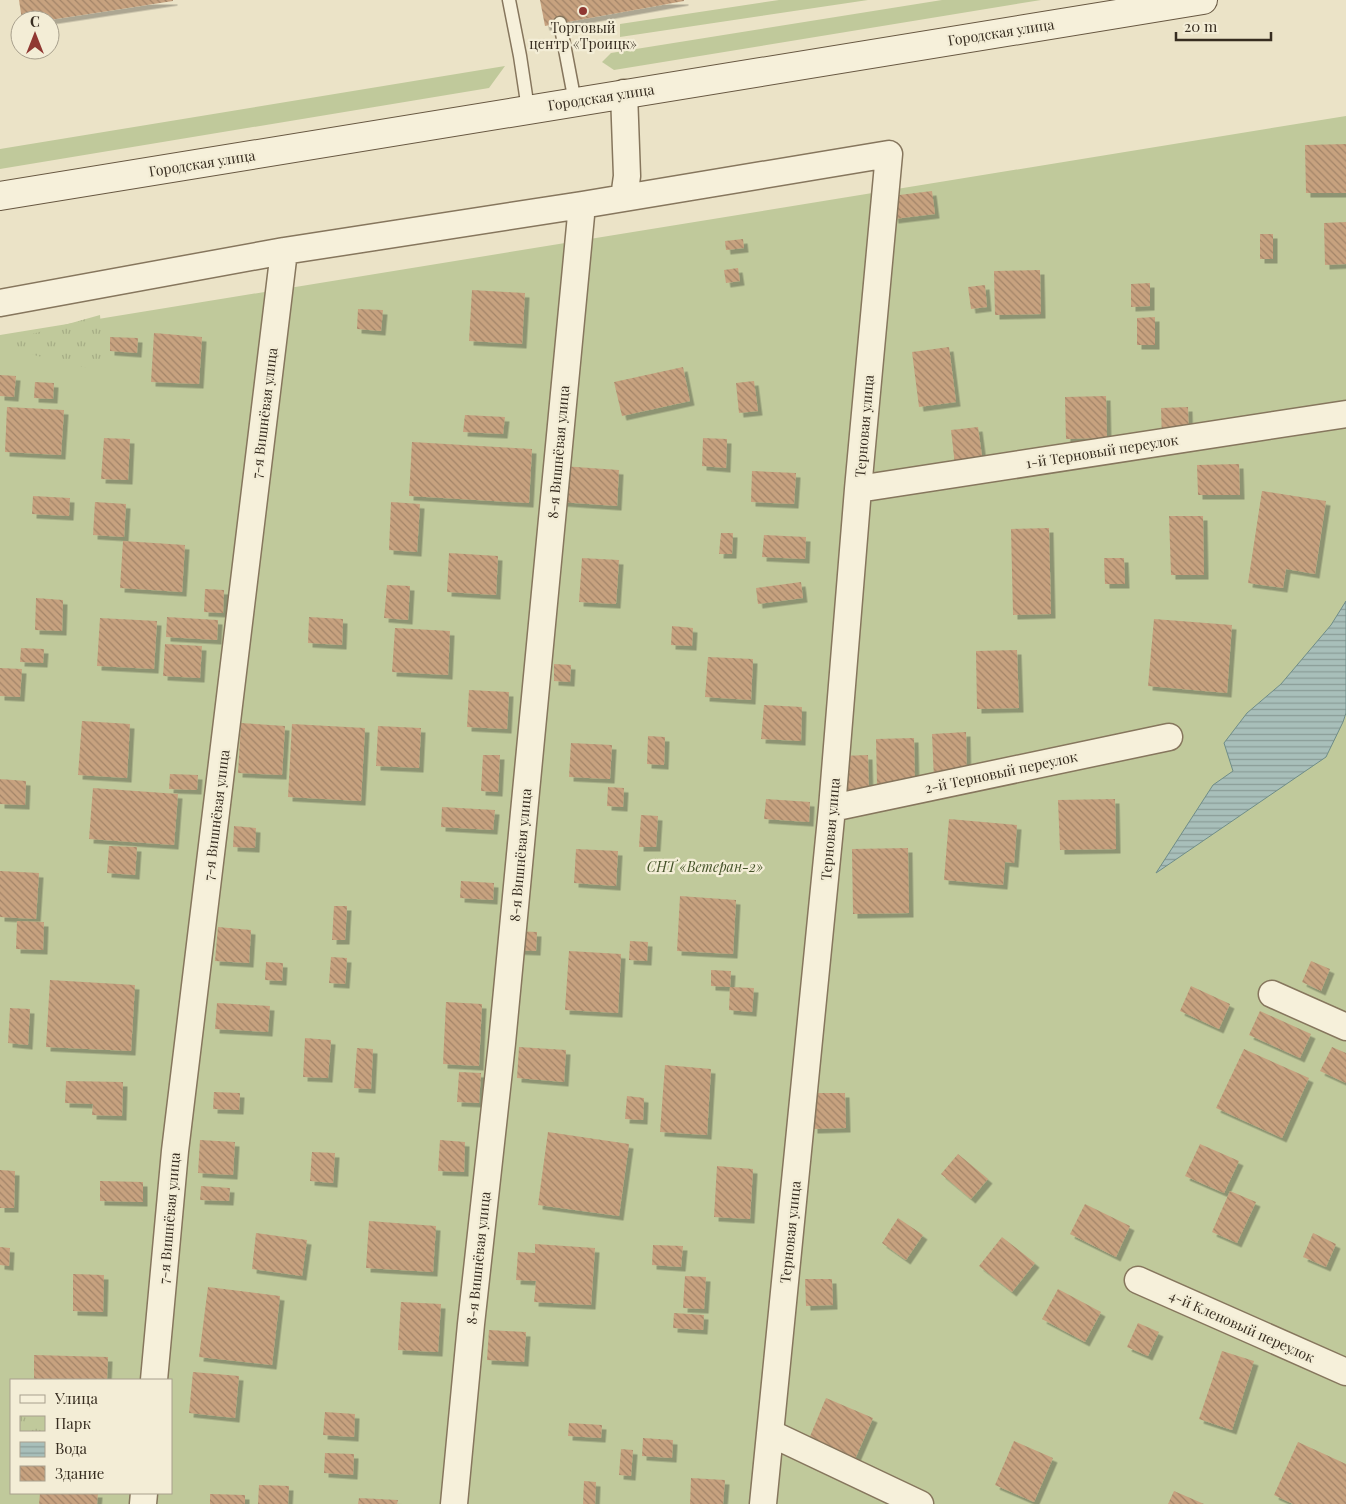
<svg xmlns="http://www.w3.org/2000/svg" width="1346" height="1504" viewBox="0 0 1346 1504" font-family="'Playfair Display',serif">
  <defs>
    <pattern id="park-tufts" width="24" height="20" patternUnits="userSpaceOnUse" patternTransform="scale(1.25)"><rect width="24" height="20" fill="#c0c99b"/><path d="M3 7l-1-3M5 7V3M7 7l1-3M15 17l-1-3M17 17v-4M19 17l1-3" fill="none" stroke="#a6ad85"/></pattern>
    <pattern id="water-rules" width="6" height="5" patternUnits="userSpaceOnUse" patternTransform="scale(1.25)"><rect width="6" height="5" fill="#a8bfba"/><path d="M0 2.5h6" fill="none" stroke="#8a9c97"/></pattern>
    <pattern id="building-back-hatch" width="6" height="6" patternUnits="userSpaceOnUse" patternTransform="scale(1.25)"><rect width="6" height="6" fill="#c7a27f"/><path d="M-1 5l2 2M0 0l6 6M5-1l2 2" fill="none" stroke="#a28468"/></pattern>
    <filter id="shadow"><feDropShadow dx="4.5" dy="4.5" stdDeviation="0" flood-color="#0004"/></filter>
  </defs>
  <rect width="100%" height="100%" fill="#ebe3c7"/>
  <path fill="#c0c99b" fill-rule="evenodd" d="M779,0H868L620,37V24Z
    M942,0H1041L614,70L602,62L611,53Z
    M505,66L489,88L0,169V149Z
    M1346,116V1504H0V335ZM11,1380H171V1493H11Z"/>
  <path fill="url(#park-tufts)" d="M100,315L105,372L0,347V343Z"/>
  <path fill="url(#water-rules)" stroke="#6f8d88" d="M1346,601V713L1343,722L1326,757L1156,873L1213,785L1233,771L1224,743L1247,713L1281,684L1331,625Z"/>
  <path fill="url(#building-back-hatch)" filter="url(#shadow)" d="M19,0H173V1L49,20H22Z
    M540,0H684V1L545,26Z
    M1346,144V193H1306L1305,145Z
    M932,191L935,214L894,219L891,196Z
    M1346,222V264L1325,265L1324,223Z
    M1260,234H1273V259H1260Z
    M743,239L744,248L726,250L725,241Z
    M738,268L740,281L726,283L724,270Z
    M1040,270L1041,314L995,315L994,271Z
    M1150,283V306L1131,307V284Z
    M985,285L987,307L971,309L968,287Z
    M472,290L525,293L522,344L469,341Z
    M358,309L383,310L381,331L357,329Z
    M1155,317V345H1137V318Z
    M154,333L202,337L199,384L151,382Z
    M110,337L138,338L137,353L110,351Z
    M949,347L956,402L919,407L912,352Z
    M683,367L690,401L622,416L614,382Z
    M0,375L16,376L14,397L0,396Z
    M754,381L758,411L739,413L736,383Z
    M35,382L54,383L53,399L34,398Z
    M1106,396L1107,438L1066,439L1065,397Z
    M7,407L64,410L61,455L5,452Z
    M1188,407L1189,440H1162L1161,408Z
    M465,415L505,417L503,434L463,432Z
    M978,427L984,471L956,474L951,430Z
    M104,438L130,439L128,480L101,479Z
    M703,438L727,439L726,468L702,466Z
    M412,442L532,449L529,503L409,496Z
    M1239,464L1240,495H1198L1197,465Z
    M562,466L619,470L617,506L560,502Z
    M752,471L796,473L794,504L751,502Z
    M1262,491L1326,501L1315,574L1286,569L1283,588L1248,583Z
    M33,496L70,498L69,516L32,514Z
    M95,502L126,504L124,537L93,535Z
    M391,502L420,504L417,552L389,550Z
    M1169,516H1203L1204,575H1171Z
    M1049,528L1051,614L1013,615L1011,529Z
    M721,533H733L732,554H719Z
    M764,535L806,537L805,559L762,557Z
    M123,541L185,545L182,592L120,588Z
    M449,553L498,556L496,595L447,592Z
    M582,558L619,560L616,604L579,602Z
    M1104,558H1124L1125,584H1105Z
    M801,582L803,598L758,604L756,588Z
    M387,585L410,586L408,620L384,618Z
    M205,589L224,590L223,613L204,612Z
    M36,598L63,600L62,631L35,630Z
    M167,617L218,620L217,640L166,637Z
    M309,617L343,619L342,645L308,643Z
    M100,618L157,621L154,669L97,666Z
    M1154,619L1232,625L1227,693L1148,686Z
    M672,626L693,628L692,646L671,645Z
    M395,628L450,631L448,675L392,672Z
    M165,644L202,646L200,678L163,676Z
    M21,648L44,649L43,663L20,662Z
    M1017,650L1019,708L977,709L976,651Z
    M708,657L753,659L751,700L705,697Z
    M554,664L571,665L570,682L554,681Z
    M0,668L22,669L20,697L0,696Z
    M469,690L509,692L507,729L467,727Z
    M764,705L802,707L801,741L761,739Z
    M82,721L130,724L127,778L78,775Z
    M241,723L285,726L282,775L238,773Z
    M292,724L365,728L361,801L288,797Z
    M378,726L421,728L419,768L376,766Z
    M966,732L967,779L934,780L932,734Z
    M648,736L665,737L664,765L647,764Z
    M914,738L915,785H877L876,739Z
    M571,743L612,745L610,779L569,777Z
    M483,755H500L498,792L481,791Z
    M868,755L869,793H842L841,756Z
    M170,774L198,775L197,790L169,789Z
    M0,779L26,781L25,805L0,804Z
    M608,787L624,788L623,807L607,806Z
    M93,788L178,794L174,845L89,839Z
    M766,799L810,802L809,822L764,819Z
    M1115,799L1116,849L1060,850L1058,800Z
    M442,807L495,810L493,830L441,827Z
    M641,815L658,816L656,847H639Z
    M949,819L1017,825L1014,863L1005,862L1003,885L944,880Z
    M234,826L256,828L255,848L233,847Z
    M109,846L137,847L135,875L107,873Z
    M908,848L909,913L853,914L852,849Z
    M576,849L618,851L616,886L574,883Z
    M0,871L39,873L36,919L0,917Z
    M461,881L494,883L493,900L460,898Z
    M680,896L736,900L733,954L677,951Z
    M334,906H347L345,940H332Z
    M17,921L44,922L43,950L16,949Z
    M218,927L251,930L249,963L215,961Z
    M514,931L537,932L536,951L512,950Z
    M630,941L648,942L647,961L629,960Z
    M569,951L621,954L618,1013L565,1010Z
    M331,957L347,958L345,984L329,983Z
    M1311,961L1330,969L1321,991L1302,982Z
    M266,962L283,963L282,981L265,980Z
    M711,970L731,971L730,987L711,986Z
    M50,980L135,985L131,1051L46,1047Z
    M1191,986L1230,1004L1219,1029L1180,1011Z
    M730,987L754,988L752,1012L729,1010Z
    M446,1002L482,1004L479,1066L443,1064Z
    M217,1003L270,1006L268,1032L215,1029Z
    M10,1008L30,1009L28,1045L8,1043Z
    M1260,1011L1311,1034L1300,1058L1249,1035Z
    M305,1038L331,1040L328,1078L303,1077Z
    M519,1047L566,1050L564,1082L517,1078Z
    M1332,1047L1346,1053V1083L1320,1071Z
    M357,1048L373,1049L371,1089L354,1088Z
    M1244,1049L1309,1078L1282,1138L1216,1108Z
    M665,1065L711,1069L707,1135L660,1132Z
    M459,1072L481,1073L479,1103L457,1102Z
    M66,1081L123,1082L122,1116L92,1115L93,1104L65,1103Z
    M214,1092L240,1093L239,1110L213,1109Z
    M812,1093H845L846,1128L813,1129Z
    M627,1096L644,1098L643,1120L625,1119Z
    M548,1132L629,1144L619,1216L538,1205Z
    M200,1140L235,1142L233,1175L198,1173Z
    M440,1140L465,1142L464,1172L438,1171Z
    M1200,1144L1239,1161L1224,1193L1185,1176Z
    M312,1152L335,1153L333,1183L310,1181Z
    M958,1154L988,1179L971,1199L941,1174Z
    M717,1166L753,1169L750,1219L714,1217Z
    M0,1170L15,1171L14,1208H0Z
    M100,1181L143,1182V1202L100,1201Z
    M201,1186L230,1188L229,1201L200,1200Z
    M1230,1191L1256,1202L1237,1243L1212,1232Z
    M1085,1204L1130,1226L1116,1257L1070,1234Z
    M898,1218L923,1235L906,1260L882,1243Z
    M369,1221L436,1226L433,1272L366,1268Z
    M256,1233L307,1240L302,1276L252,1269Z
    M1313,1233L1336,1244L1326,1267L1303,1257Z
    M1002,1237L1035,1263L1012,1292L979,1266Z
    M535,1244L595,1248L591,1305L534,1302L536,1281L516,1280L518,1252L535,1253Z
    M653,1245L683,1246L681,1267L652,1265Z
    M0,1247L10,1248L9,1266L0,1265Z
    M73,1274L104,1275L103,1312L73,1311Z
    M685,1276L706,1277L704,1309L683,1308Z
    M805,1279H832L833,1305L806,1306Z
    M208,1287L280,1296L272,1365L199,1357Z
    M1058,1289L1101,1312L1085,1342L1042,1319Z
    M401,1302L441,1304L438,1352L398,1350Z
    M674,1313L704,1315L703,1330L673,1328Z
    M1138,1323L1159,1332L1148,1356L1127,1347Z
    M489,1330L526,1332L524,1362L487,1360Z
    M1222,1351L1254,1361L1232,1430L1199,1419Z
    M34,1355L108,1357L107,1380H34Z
    M193,1372L239,1376L235,1418L189,1413Z
    M826,1398L873,1418L852,1466L806,1446Z
    M325,1412L355,1414L354,1437L323,1435Z
    M569,1423L602,1425L601,1438L568,1436Z
    M643,1438L673,1440L672,1458L642,1456Z
    M1014,1441L1053,1458L1034,1502L995,1485Z
    M1298,1442L1346,1464V1504H1293L1274,1495Z
    M621,1449L633,1450L631,1476L619,1475Z
    M325,1453L354,1454L353,1475L324,1473Z
    M691,1478L725,1480L723,1504H690Z
    M584,1481L596,1482L595,1504H583Z
    M259,1485L289,1486L288,1504H258Z
    M1174,1491L1204,1504H1168Z
    M40,1493H98L97,1504H39Z
    M210,1494L245,1495V1504H210Z
    M359,1498L398,1500L397,1504H358Z"/>
  <g fill="none" stroke-linecap="round" stroke-linejoin="round">
    <defs>
      <path id="service" d="M509,0L520,56L528,109
        M560,23L575,102"/>
      <path id="minor" d="M624,93L627,176L624,198
        M0,303L284,251L582,205L889,154L858,489L832,808L763,1504
        M858,489L1346,414
        M832,808L1169,737
        M1272,994L1346,1027
        M1138,1280L1346,1372
        M154,1380L175,1151L284,251
        M770,1433L920,1504
        M143,1504L144,1493
        M454,1504L471,1324L502,1043L582,205"/>
      <path id="secondary" d="M0,196L1203,0"/>
    </defs>
    <use href="#service" stroke="#86765d" stroke-width="15"/>
    <use href="#minor" stroke="#86765d" stroke-width="29"/>
    <use href="#secondary" stroke="#675741" stroke-width="30"/>
    <use href="#service" stroke="#f6f0da" stroke-width="12"/>
    <use href="#minor" stroke="#f6f0da" stroke-width="26"/>
    <use href="#secondary" stroke="#f6f0da" stroke-width="28"/>
  </g>
  <circle fill="#903832" stroke="#f3edd6" stroke-width="2" cx="583" cy="11" r="5"/>
  <g text-anchor="middle" dominant-baseline="central" stroke-width="4.5" stroke-linejoin="round" paint-order="stroke">
    <g font-size="14" fill="#372d20" stroke="#f3edd6">
      <text x="583" y="27">Торговый<tspan x="583" dy="16">центр «Троицк»</tspan></text>
    </g>
    <g font-size="14" fill="#372d20" stroke="#f3edd6">
      <text transform="translate(1001 32) rotate(-9)">Городская улица</text>
      <text transform="translate(601 97) rotate(-9)">Городская улица</text>
      <text transform="translate(202 163) rotate(-9)">Городская улица</text>
      <text transform="translate(264 413) rotate(-83)">7-я Вишнёвая улица</text>
      <text transform="translate(864 426) rotate(-85)">Терновая улица</text>
      <text transform="translate(1102 451) rotate(-9)">1-й Терновый переулок</text>
      <text transform="translate(558 452) rotate(-85)">8-я Вишнёвая улица</text>
      <text transform="translate(1001 772) rotate(-12)">2-й Терновый переулок</text>
      <text transform="translate(216 815) rotate(-83)">7-я Вишнёвая улица</text>
      <text transform="translate(830 829) rotate(-85)">Терновая улица</text>
      <text transform="translate(520 855) rotate(-85)">8-я Вишнёвая улица</text>
      <text transform="translate(169 1218) rotate(-85)">7-я Вишнёвая улица</text>
      <text transform="translate(790 1232) rotate(-84)">Терновая улица</text>
      <text transform="translate(478 1258) rotate(-84)">8-я Вишнёвая улица</text>
      <text transform="translate(1242 1326) rotate(24)">4-й Кленовый переулок</text>
    </g>
    <g font-size="14" font-style="italic" fill="#445228" stroke="#f3edd6">
      <text x="705" y="866">СНТ «Ветеран-2»</text>
    </g>
  </g>
  <rect x="10" y="1379" width="162" height="115" fill="#f3edd6" stroke="#a8a08d"/>
  <rect x="20" y="1395" width="25" height="8" fill="#f6f0da" stroke="#a8a08d"/>
  <text x="55" y="1404" font-size="15" fill="#372d20">Улица</text>
  <rect x="20" y="1416" width="25" height="15" fill="url(#park-tufts)" stroke="#a8a08d"/>
  <text x="55" y="1429" font-size="15" fill="#372d20">Парк</text>
  <rect x="20" y="1442" width="25" height="15" fill="url(#water-rules)" stroke="#a8a08d"/>
  <text x="55" y="1454" font-size="15" fill="#372d20">Вода</text>
  <rect x="20" y="1466" width="25" height="15" fill="url(#building-back-hatch)" stroke="#a8a08d"/>
  <text x="55" y="1479" font-size="15" fill="#372d20">Здание</text>
  <g transform="translate(35 35)"><circle r="24" fill="#f3edd6" stroke="#a8a08d"/>
  <path d="M0-4L9 19L0 12L-9 19Z" fill="#903832"/>
  <text y="-8" font-size="14" font-weight="bold" text-anchor="middle" fill="#372d20">С</text>
  </g>
  <path d="M1176 32v8h95v-8" fill="none" stroke="#372d20" stroke-width="2.5"/>
  <text x="1184" y="32" font-size="15" fill="#372d20" stroke="#f3edd6" stroke-width="4" paint-order="stroke">20 m</text>
</svg>
